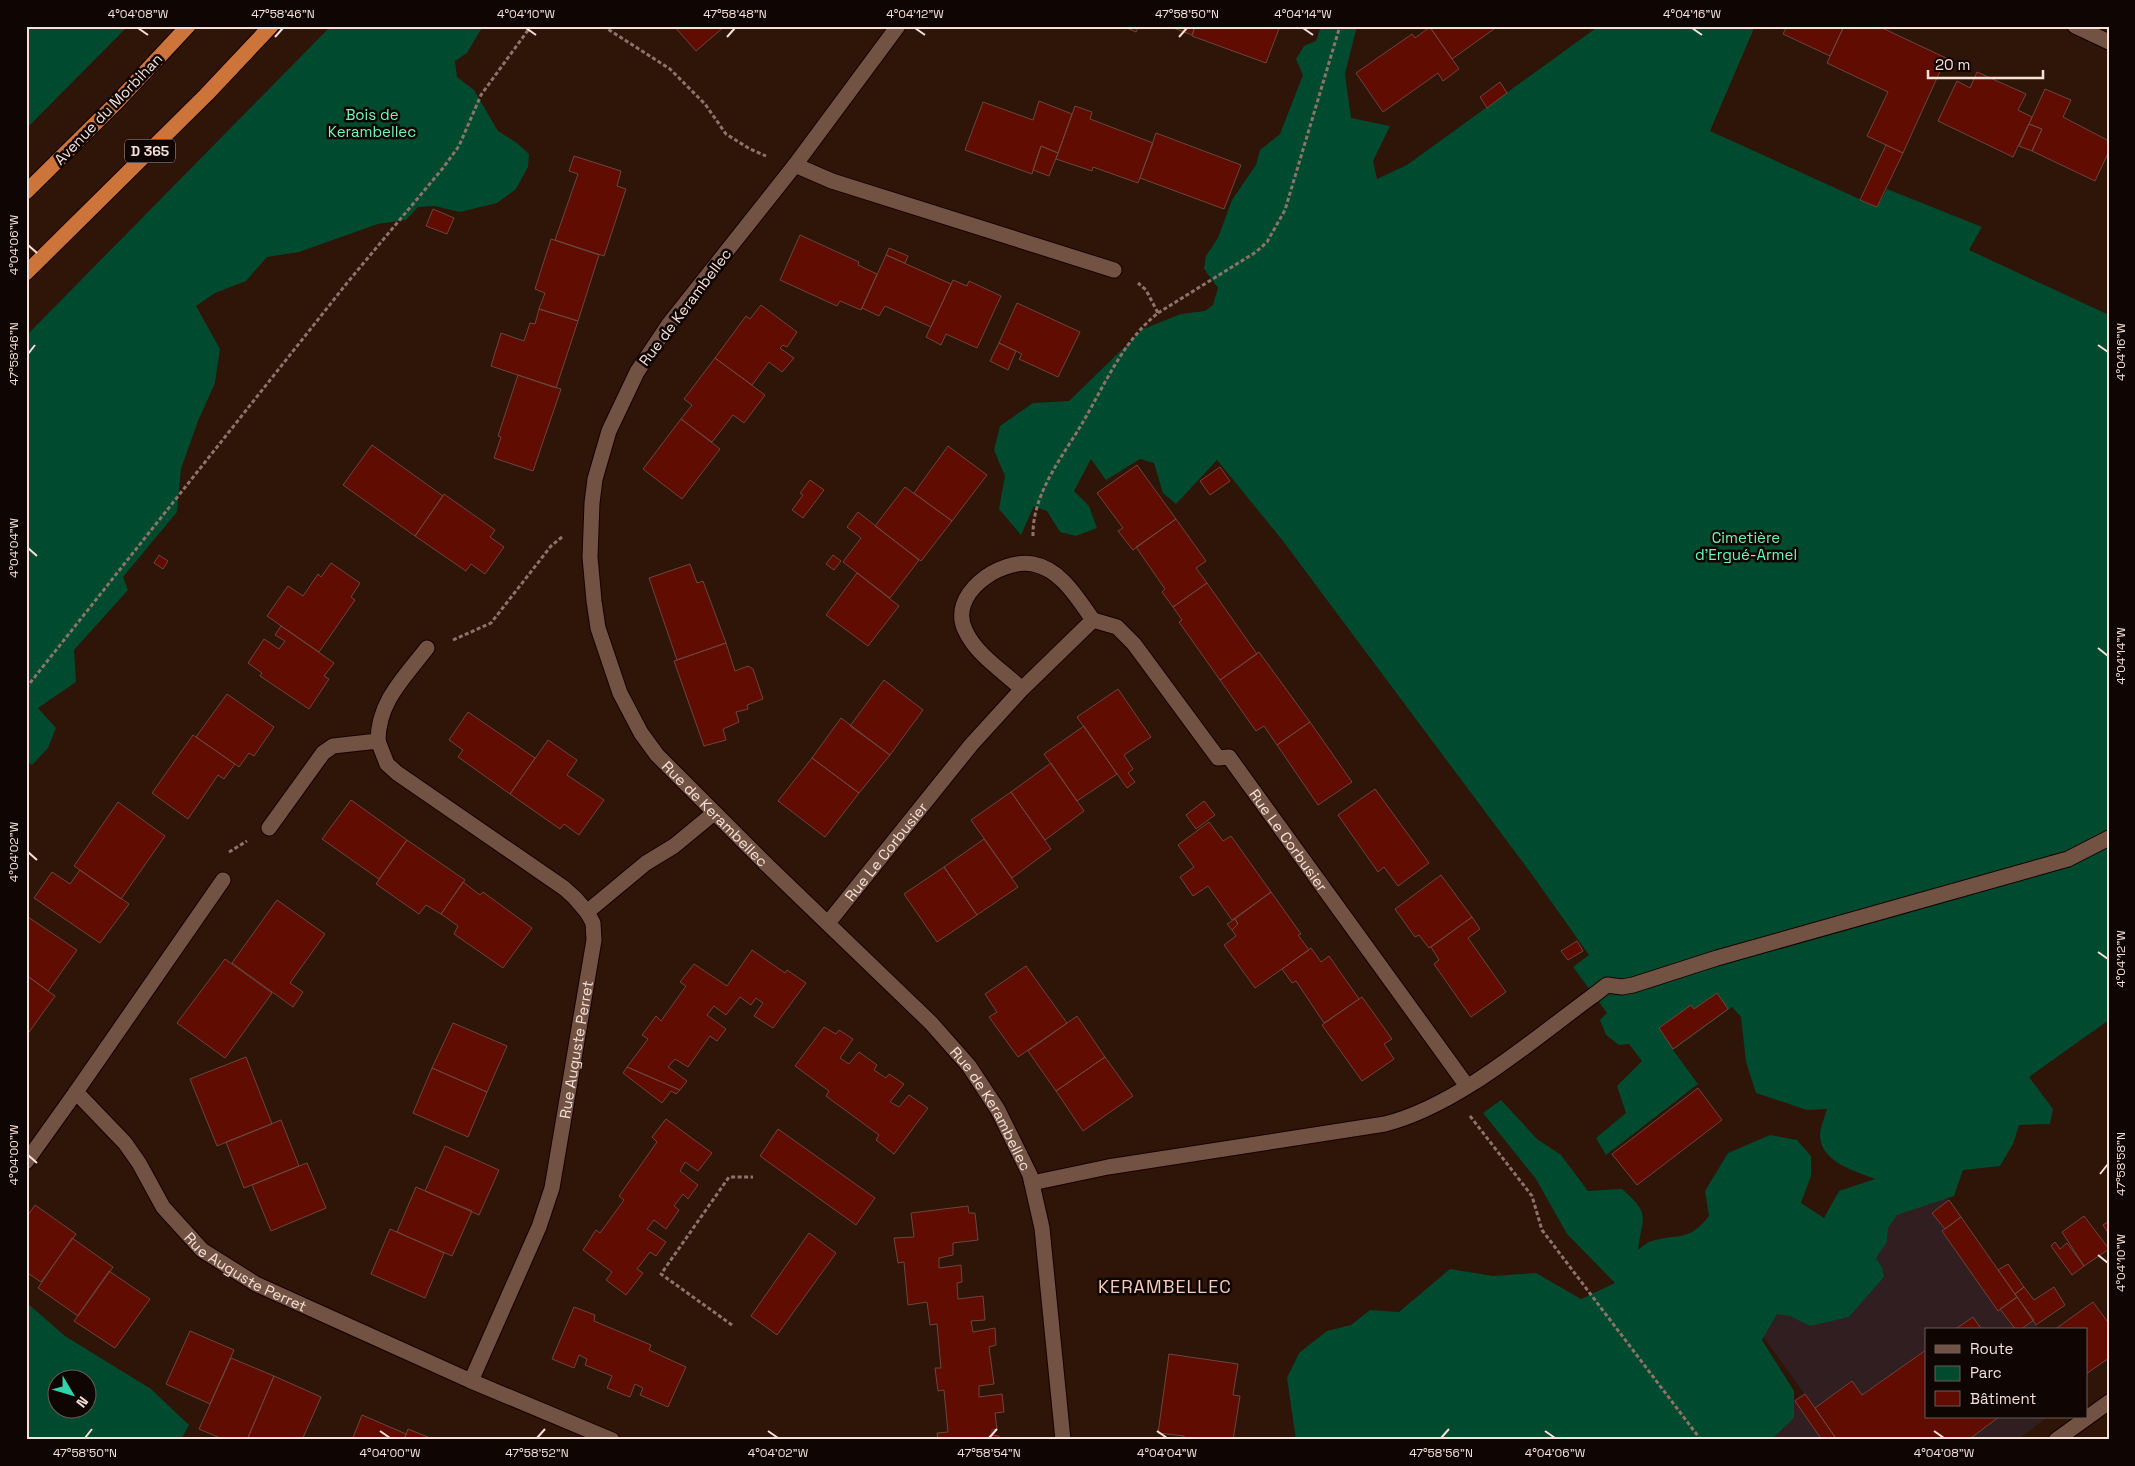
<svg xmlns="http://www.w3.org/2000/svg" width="2135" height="1466" viewBox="0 0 2135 1466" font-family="'Space Grotesk',sans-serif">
  <rect width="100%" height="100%" fill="#2f1507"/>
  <path fill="#311e20" d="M1917,1156L2040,1330H1926V1417H2048L2017,1440H1746L1744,1437L1804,1393L1729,1290Z"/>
  <path fill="#004a2f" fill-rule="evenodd" d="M26,26H128L26,129Z
    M331,26H483L467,53L455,61L457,77L474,90L498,131L517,143L529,154L528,167L516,189L497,203L460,212L434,206L418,207L406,220L378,224L299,252L267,257L246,281L215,293L196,306L220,349L215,383L198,421L181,469L177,512L123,577L128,590L74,650L76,682L38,708L56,728L48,748L32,765L26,761V336Z
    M1321,26H1357L1345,74L1351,118L1390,126L1373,161L1377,179L1407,165L1599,26H1755L1710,131L1877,207L1887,189L1982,227L1969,250L2109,315V1020L2029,1077L2053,1109L2050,1124L2019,1125L2013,1144L2000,1166L1963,1170L1954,1196L1897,1215L1888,1228L1887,1242L1876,1258L1882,1267L1884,1277L1849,1317L1810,1326L1790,1316L1777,1314L1762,1340L1794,1391V1418L1771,1440H1296L1287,1378L1299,1353L1327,1331L1351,1325L1370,1310L1399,1312L1450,1269L1493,1276L1536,1273L1581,1299L1615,1283L1567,1234L1536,1179L1483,1113L1501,1100L1537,1139L1561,1155L1588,1191L1622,1189C1652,1215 1642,1216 1638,1250C1642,1247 1647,1242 1652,1241C1677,1233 1688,1243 1709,1216L1705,1191L1728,1153L1770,1135L1797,1140L1811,1156V1176L1801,1203L1824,1218L1839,1191L1875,1179C1855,1171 1820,1162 1820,1135C1820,1127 1825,1117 1827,1109L1807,1110L1756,1093L1746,1062L1741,1017L1732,1007L1673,1050L1698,1084L1606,1155L1596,1138L1626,1113L1617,1086L1642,1061L1629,1044L1619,1045L1606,1035L1600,1020L1607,1013L1573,967L1589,955L1533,876L1283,541L1217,460L1176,504L1163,493L1154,463L1140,459L1106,480L1091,459L1074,491L1089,506L1097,528L1076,536L1060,532L1047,511L1034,506L1021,535L999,509L1005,476L994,450L1000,426L1033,403L1069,401L1143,329L1181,314L1205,311L1213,305L1218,288L1204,269L1206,256L1218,238L1232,200L1256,165L1260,150L1280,134L1303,75L1296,59L1304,46L1316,41Z
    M26,1302L65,1336L151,1389L189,1425L181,1440H26ZM88,1378V1408H58V1378Z"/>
  <path fill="#610c00" stroke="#69463f" d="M674,26H725L696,51Z
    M1122,26H1139L1136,32Z
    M1168,26H1195L1192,35Z
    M1195,26H1280L1266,63L1192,36Z
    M1429,26H1492L1494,29L1452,59Z
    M1787,26H1844L1830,56L1783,34Z
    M1844,26H1878L1946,58L1903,153L1867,136L1888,92L1827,63Z
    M1430,27L1459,69L1443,81L1438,73L1383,112L1356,73L1412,34L1415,38Z
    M1977,72L2026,94L2018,110L2032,117L2013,157L1938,121L1957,81L1970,88Z
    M1500,82L1507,93L1487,108L1480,97Z
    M2045,89L2071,100L2063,117L2109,141V151L2095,181L2032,151L2042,129L2029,124Z
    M1039,101L1072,114L1058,153L1041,146L1032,174L965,150L983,102L1033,120Z
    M1075,106L1092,112L1090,119L1153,143L1138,183L1093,167L1092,171L1056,159Z
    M2029,124L2042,129L2032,151L2019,146Z
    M1156,133L1241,165L1224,209L1140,178Z
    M1886,145L1903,153L1877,207L1860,200Z
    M1041,146L1058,153L1049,176L1033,170Z
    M574,156L621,171L617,186L626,189L604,256L555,240L578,174L569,171Z
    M433,209L454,218L447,234L426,226Z
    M800,235L859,262L858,265L877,274L861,310L840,301L837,306L780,280Z
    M551,239L599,255L578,321L539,309L545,293L535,289Z
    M889,248L908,256L905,263L886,255Z
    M886,255L951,284L931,327L885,306L879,316L862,308Z
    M953,280L967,286L969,281L1001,296L977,348L946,334L941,345L926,337Z
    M1017,303L1080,332L1058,377L1019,359L1022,354L999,343Z
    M761,305L797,332L787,347L783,345L780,348L794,358L782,372L769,362L752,385L715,358L746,316L750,319Z
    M539,309L578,321L556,388L491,366L501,333L524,341L530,323L535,324Z
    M999,343L1016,351L1008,370L990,361Z
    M715,358L765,395L744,423L733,415L712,442L681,419L692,405L684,399Z
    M518,375L561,389L533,471L494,458L501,437L498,436Z
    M681,419L720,449L682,499L643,469Z
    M372,445L443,496L415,536L343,485Z
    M948,446L987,475L952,521L914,493Z
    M1137,465L1176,519L1133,550L1118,531L1123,528L1097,493Z
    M1220,467L1230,481L1210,495L1200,481Z
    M810,480L824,490L803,518L792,510L803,495L800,493Z
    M905,487L952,521L921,561L875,526Z
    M444,494L495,530L490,537L504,547L485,574L471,564L466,571L415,536Z
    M858,512L919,560L890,598L843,562L861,538L847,527Z
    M1176,519L1206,561L1196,568L1207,583L1173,607L1162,592L1165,589L1136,547Z
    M159,555L168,561L163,569L154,563Z
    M833,555L841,561L834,570L826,564Z
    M331,563L360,583L351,597L355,600L319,652L267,616L288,586L303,596L318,574L321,577Z
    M690,564L697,583L703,581L726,643L677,660L649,578Z
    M857,573L899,606L868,646L826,615Z
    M1207,583L1257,654L1220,680L1179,622L1182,620L1173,607Z
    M281,626L334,663L324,676L329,679L309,709L260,676L262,673L248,663L264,639L279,649L285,641L275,635Z
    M726,643L735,671L748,666L753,669L763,699L747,705L748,709L736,712L739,722L723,729L726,740L704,746L674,661Z
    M1259,652L1310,722L1277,745L1264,726L1256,731L1220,680Z
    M884,680L923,710L890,755L850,726Z
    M1118,689L1151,737L1124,755L1133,769L1128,773L1135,782L1127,788L1077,717Z
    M227,694L274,727L254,756L249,753L239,767L196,737Z
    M468,712L535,758L510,794L458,757L463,750L449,740Z
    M841,718L890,755L859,793L812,758Z
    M1310,722L1352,782L1318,805L1277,745Z
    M1084,726L1117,774L1077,801L1044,754Z
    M193,735L235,764L224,779L218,775L188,819L152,793Z
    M548,740L577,760L567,775L604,800L579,835L564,824L560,829L510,794Z
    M812,758L859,793L825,837L778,801Z
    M1051,763L1084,811L1045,840L1011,792Z
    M1375,789L1429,863L1398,886L1384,867L1378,872L1338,815Z
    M1011,792L1051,849L1012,878L971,820Z
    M351,800L407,840L379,879L322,839Z
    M1204,801L1215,815L1196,829L1186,815Z
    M118,802L165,836L121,899L74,866Z
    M1209,822L1223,841L1231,836L1271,892L1232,920L1208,886L1193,896L1180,877L1194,867L1178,845Z
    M984,839L1018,887L977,915L944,867Z
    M407,840L465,880L441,914L426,905L419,914L376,884Z
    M944,867L977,915L937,942L904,894Z
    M80,870L129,904L100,943L34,898L52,872L70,884Z
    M1441,875L1472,917L1429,948L1419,935L1415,937L1395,909Z
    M463,882L480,895L483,892L532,928L503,968L454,934L458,926L441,914Z
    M1271,892L1301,934L1298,935L1309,950L1255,988L1224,945L1236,936L1232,930L1238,924L1235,919Z
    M277,900L325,934L290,983L303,992L293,1007L232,963Z
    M28,917L77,950L48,991L26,975V919Z
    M1472,917L1480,929L1468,938L1506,992L1471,1017L1434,964L1439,960L1431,947Z
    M1235,919L1238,924L1232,930L1227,924Z
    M1577,941L1583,951L1568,960L1561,951Z
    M1311,948L1321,962L1329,956L1359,999L1324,1023L1296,981L1292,983L1282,969Z
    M752,950L785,973L787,970L806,983L773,1028L754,1016L763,1003L756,998L751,1005L740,997L726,1015L714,1006L707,1015L726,1029L717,1041L710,1036L688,1067L675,1059L668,1067L687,1081L680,1090L627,1067L648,1039L642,1035L656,1016L661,1021L686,986L680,982L694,964L727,986Z
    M225,959L272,993L225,1058L177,1023Z
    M1026,966L1067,1023L1018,1057L989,1017L997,1012L985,994Z
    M26,975L55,996L27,1035H26Z
    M1717,993L1728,1009L1673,1049L1659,1028L1691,1005L1694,1009Z
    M1362,997L1392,1039L1384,1044L1394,1059L1362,1081L1322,1025Z
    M1077,1016L1105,1057L1056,1091L1028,1051Z
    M453,1023L507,1046L487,1092L432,1068Z
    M824,1027L836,1034L839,1030L853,1039L840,1058L849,1064L859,1052L877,1065L874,1070L886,1078L889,1074L904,1084L890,1102L899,1107L909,1095L928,1108L894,1154L876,1140L879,1135L826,1096L829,1091L795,1066Z
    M246,1057L272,1124L217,1146L190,1079Z
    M1105,1057L1133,1096L1083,1131L1056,1091Z
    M627,1067L680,1090L676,1094L671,1091L662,1103L623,1073Z
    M432,1068L487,1092L468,1137L413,1113Z
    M1698,1088L1722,1120L1637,1185L1612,1154Z
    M666,1119L712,1153L698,1171L685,1162L680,1171L698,1185L688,1199L683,1194L674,1206L679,1210L666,1229L654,1220L647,1229L666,1242L656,1256L650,1252L637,1269L643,1273L626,1295L606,1280L612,1272L583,1250L596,1230L600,1233L624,1200L619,1196L657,1142L652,1137Z
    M281,1120L299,1166L244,1188L226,1142Z
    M778,1129L875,1198L856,1225L760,1156Z
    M445,1146L499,1170L479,1215L425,1191Z
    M307,1163L326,1208L271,1231L252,1185Z
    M416,1187L472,1211L452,1256L397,1232Z
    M1949,1200L1961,1217L1945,1229L1932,1213Z
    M35,1205L76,1234L41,1282L26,1272V1218Z
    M968,1206L969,1213H975L978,1240L953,1243V1255L939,1258V1268L961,1265L962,1282L957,1283L958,1299L983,1296L985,1320L971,1321L973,1332L995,1328L996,1345L989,1347L994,1384L979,1386V1397L1002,1394L1004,1412L995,1413L997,1429L992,1430V1435L999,1436V1440H938L937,1433L948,1432L944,1390L938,1391L935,1368H941L937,1324L930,1325L927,1302L908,1305L904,1262L898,1263L894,1238L914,1237L911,1213Z
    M2084,1216L2109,1249L2084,1266L2062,1232Z
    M1961,1217L2017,1297L1998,1311L1942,1231Z
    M2109,1221V1234L2103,1225Z
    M390,1229L444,1253L425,1298L371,1274Z
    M809,1233L836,1253L777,1335L751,1316Z
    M72,1238L113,1267L78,1316L38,1288Z
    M2055,1242L2060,1249L2067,1243L2084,1266L2072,1275L2051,1246Z
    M2008,1264L2024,1287L2015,1294L1998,1270Z
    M109,1271L150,1299L115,1348L74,1321Z
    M2024,1287L2034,1300L2054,1287L2065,1305L2036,1325L2015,1294Z
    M2017,1297L2034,1320L2020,1330H2016L2000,1309Z
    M2093,1302L2107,1321L2109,1320V1358L2086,1374V1330H2054Z
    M574,1307L595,1315L594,1321L651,1345L649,1350L686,1367L668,1407L640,1395L643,1388L635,1384L630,1397L607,1388L612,1376L585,1365L587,1359L579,1355L574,1368L552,1359Z
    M1973,1317L1982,1330H1954Z
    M190,1331L234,1350L210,1404L166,1384Z
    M1926,1350V1417H1999L1968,1440H1837L1815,1408L1852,1381L1862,1395Z
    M1169,1354L1238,1364L1233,1395L1240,1396L1233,1440H1184V1436L1158,1433Z
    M231,1358L274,1376L247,1440H225L199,1429Z
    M274,1376L321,1397L302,1440H247Z
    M1805,1394L1815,1408L1837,1440H1822L1795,1401Z
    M362,1415L406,1434L404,1440H352Z
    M408,1429L435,1440H404Z"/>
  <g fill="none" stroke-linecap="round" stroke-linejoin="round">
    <defs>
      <path id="service" d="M1594,995L1607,985L1622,987L1633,985L1717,958L2068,859L2109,838"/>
      <g id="minor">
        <path id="s1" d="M898,26L795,165L669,324L637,372L609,431L595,479L592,503L590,557L594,601L598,628L620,693L641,733L657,755L768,866L931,1023L969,1066L998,1110L1030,1175L1042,1228L1063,1440"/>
        <path d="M2075,26L2109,42"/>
        <path d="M795,165L832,181L1114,270"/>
        <path id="s2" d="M1093,620L1117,627L1134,644L1218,758L1229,757L1467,1086"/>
        <path d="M378,741C378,702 404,678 427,648"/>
        <path d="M269,828L323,753L333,746L378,741L387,764L397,773L564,888L575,898L587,912"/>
        <path id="s3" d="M223,880L76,1092L125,1143L139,1163L163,1207L202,1250L256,1284L471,1381L539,1227L552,1188L594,940L593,923L587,912L646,863L674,846L714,813"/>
        <path id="s4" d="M828,923L971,745L1022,689L1093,620C1078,599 1061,569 1033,564C1000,558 946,595 966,632C977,655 1004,672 1022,689"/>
        <path d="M26,1162L76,1092"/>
        <path d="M1032,1183L1108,1167L1385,1124C1459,1105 1532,1040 1594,995"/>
        <path d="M471,1381L612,1440"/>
        <path d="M2056,1440L2109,1402"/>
      </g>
      <path id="trunk" d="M26,192L117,102L188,26
        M26,273L207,94L271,26"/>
    </defs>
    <use href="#service" stroke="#160100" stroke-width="17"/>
    <use href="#minor" stroke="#160100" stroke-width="17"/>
    <use href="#trunk" stroke="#160100" stroke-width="17"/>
    <path stroke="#8c7469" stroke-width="3" stroke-dasharray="4 2.5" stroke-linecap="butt" d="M603,26L670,69L705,104L726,134L750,149L766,156
      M1158,313L1256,252L1267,242L1285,210L1340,26
      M1033,536C1032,494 1063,456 1083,422C1105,384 1123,341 1158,313L1146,290L1138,283
      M453,640L491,623L551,546L562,537
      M26,688L347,283L443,168L459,146L481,95L531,26
      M229,852L247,841
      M1470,1116L1532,1196L1542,1230L1701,1440
      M732,1325L661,1274L729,1177H753"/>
    <use href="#service" stroke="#725243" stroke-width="15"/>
    <use href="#minor" stroke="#725243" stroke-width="15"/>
    <use href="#trunk" stroke="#cd743a" stroke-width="15"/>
  </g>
  <path fill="none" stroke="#f5e1d8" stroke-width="2" d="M138,28L148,35M526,28L536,35M915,28L925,35M1303,28L1313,35M1692,28L1702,35M275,37L283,28M727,37L735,28M1179,37L1187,28M28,245L37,253M2098,345L2108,352M28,354L35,345M28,548L37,556M2098,648L2108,656M28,852L37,860M2098,952L2108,959M28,1155L37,1163M2100,1174L2108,1164M2098,1255L2108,1263M380,1431L390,1438M768,1431L778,1438M1157,1431L1167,1438M1545,1431L1555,1438M1934,1431L1944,1438M85,1438L92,1429M537,1438L545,1429M989,1438L997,1429M1441,1438L1449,1429"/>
  <g text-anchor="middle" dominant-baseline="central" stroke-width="5" stroke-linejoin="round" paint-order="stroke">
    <rect fill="#0f0502" stroke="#b09f98" stroke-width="1" x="125" y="139.5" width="50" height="23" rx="4"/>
    <g font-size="14" font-weight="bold" fill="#f5e1d8">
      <text x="150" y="151">D 365</text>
    </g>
    <g font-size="15" fill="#f5e1d8" stroke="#0f0502">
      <text transform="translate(108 109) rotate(-46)">Avenue du Morbihan</text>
      <text transform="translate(685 307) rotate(-53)">Rue de Kerambellec</text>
      <text stroke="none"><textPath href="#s1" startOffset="922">Rue de Kerambellec</textPath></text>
      <text stroke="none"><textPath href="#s2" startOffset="304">Rue Le Corbusier</textPath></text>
      <text stroke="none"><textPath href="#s4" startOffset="92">Rue Le Corbusier</textPath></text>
      <text stroke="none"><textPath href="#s3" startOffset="1111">Rue Auguste Perret</textPath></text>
      <text stroke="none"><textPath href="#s1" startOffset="1328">Rue de Kerambellec</textPath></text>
      <text stroke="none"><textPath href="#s3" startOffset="510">Rue Auguste Perret</textPath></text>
    </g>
    <g font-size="15" fill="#72f9ba" stroke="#0f0502">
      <text x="372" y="114">Bois de<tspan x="372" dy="17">Kerambellec</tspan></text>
      <text x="1746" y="537">Cimetière<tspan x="1746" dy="17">d'Ergué-Armel</tspan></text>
    </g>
    <g font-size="18" letter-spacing="1" fill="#f4cebc" stroke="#0f0502">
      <text x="1165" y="1286">KERAMBELLEC</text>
    </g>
  </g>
  <rect width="2135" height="1466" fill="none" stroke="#0f0502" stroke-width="55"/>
  <rect x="1925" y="1328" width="162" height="90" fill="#0f0502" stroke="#6b5d58"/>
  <rect x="1935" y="1345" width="25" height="8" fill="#725243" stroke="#6b5d58"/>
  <text x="1970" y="1354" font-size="15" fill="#f5e1d8">Route</text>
  <rect x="1935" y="1366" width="25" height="15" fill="#004a2f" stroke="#6b5d58"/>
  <text x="1970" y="1378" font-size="15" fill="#f5e1d8">Parc</text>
  <rect x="1935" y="1391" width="25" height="15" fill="#610c00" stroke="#6b5d58"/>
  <text x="1970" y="1404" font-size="15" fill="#f5e1d8">Bâtiment</text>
  <g transform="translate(72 1394) rotate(128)"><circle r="24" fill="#0f0502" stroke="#6b5d58"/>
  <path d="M0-4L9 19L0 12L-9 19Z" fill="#2fd4aa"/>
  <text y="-8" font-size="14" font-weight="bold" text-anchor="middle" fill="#f5e1d8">N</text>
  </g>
  <path d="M1928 70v8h115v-8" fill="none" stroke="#f5e1d8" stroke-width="2.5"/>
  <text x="1935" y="70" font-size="15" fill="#f5e1d8" stroke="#0f0502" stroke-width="4" paint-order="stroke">20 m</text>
  <rect x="28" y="28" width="2080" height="1410" fill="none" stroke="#f5e1d8" stroke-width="2"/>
  <g font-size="12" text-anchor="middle" fill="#f5e1d8">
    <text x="138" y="18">4°04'08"W</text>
    <text x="283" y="18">47°58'46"N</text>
    <text x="526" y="18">4°04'10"W</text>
    <text x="735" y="18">47°58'48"N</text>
    <text x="915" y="18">4°04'12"W</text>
    <text x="1187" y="18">47°58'50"N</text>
    <text x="1303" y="18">4°04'14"W</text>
    <text x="1692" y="18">4°04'16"W</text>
    <text transform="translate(14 245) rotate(-90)" y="4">4°04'06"W</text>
    <text transform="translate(2121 352) rotate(-90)" y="4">4°04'16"W</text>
    <text transform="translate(14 354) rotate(-90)" y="4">47°58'46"N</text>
    <text transform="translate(14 548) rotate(-90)" y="4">4°04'04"W</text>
    <text transform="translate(2121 656) rotate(-90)" y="4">4°04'14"W</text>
    <text transform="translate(14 852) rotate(-90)" y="4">4°04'02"W</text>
    <text transform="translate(2121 959) rotate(-90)" y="4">4°04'12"W</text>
    <text transform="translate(14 1155) rotate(-90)" y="4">4°04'00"W</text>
    <text transform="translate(2121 1164) rotate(-90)" y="4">47°58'58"N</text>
    <text transform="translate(2121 1263) rotate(-90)" y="4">4°04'10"W</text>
    <text x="85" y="1457">47°58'50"N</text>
    <text x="390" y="1457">4°04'00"W</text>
    <text x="537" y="1457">47°58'52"N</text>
    <text x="778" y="1457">4°04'02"W</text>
    <text x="989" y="1457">47°58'54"N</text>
    <text x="1167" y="1457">4°04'04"W</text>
    <text x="1441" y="1457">47°58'56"N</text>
    <text x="1555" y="1457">4°04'06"W</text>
    <text x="1944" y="1457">4°04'08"W</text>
  </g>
</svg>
